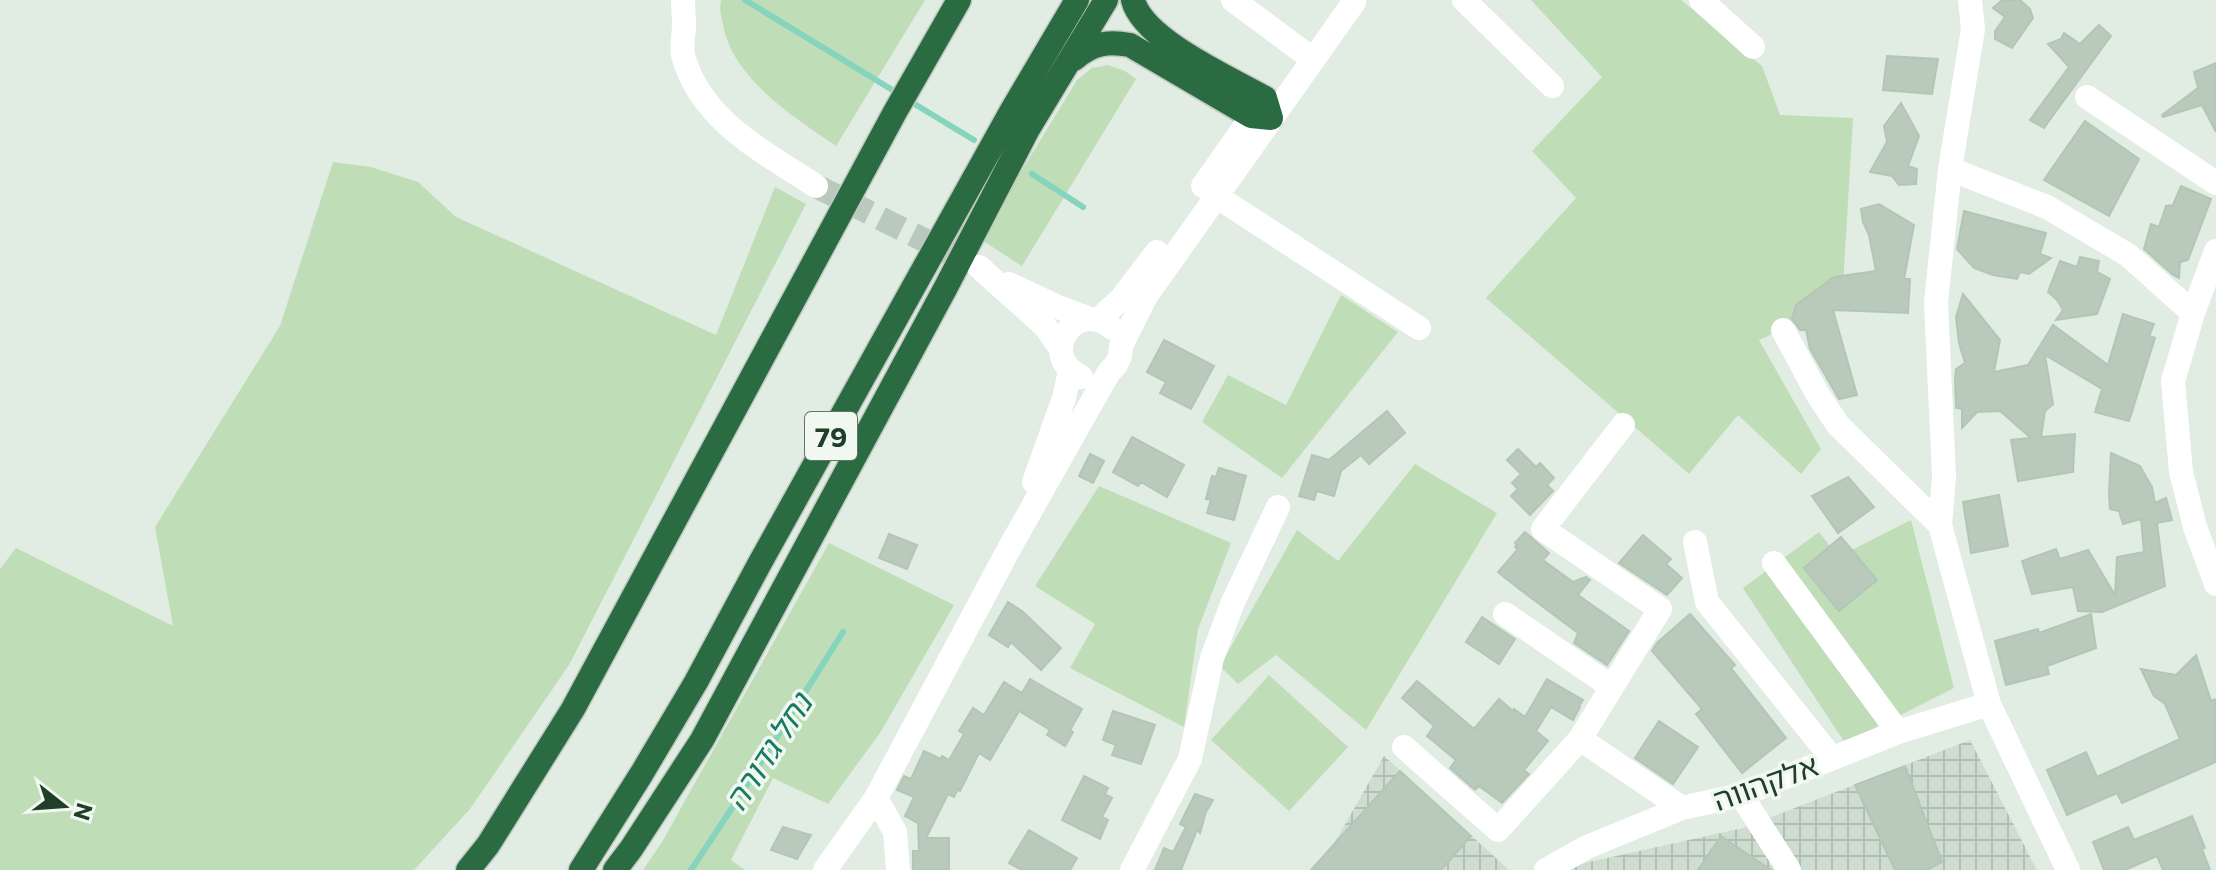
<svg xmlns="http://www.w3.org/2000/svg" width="2216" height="870" viewBox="0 0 2216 870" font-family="Commissioner,'Noto Sans Hebrew',sans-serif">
  <defs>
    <pattern id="industrial-grid" width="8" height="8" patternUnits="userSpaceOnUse" patternTransform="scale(2)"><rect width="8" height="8" fill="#cfdcd0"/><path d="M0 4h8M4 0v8" fill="none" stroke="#b1beb3"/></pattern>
  </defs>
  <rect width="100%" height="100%" fill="#e1ece2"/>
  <path fill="url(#industrial-grid)" d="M1970,740L2037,870H1553L1743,828Z
    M1384,756L1509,870H1319Z"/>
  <path fill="#bfdeb8" d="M721,0H925L836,146C794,117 733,79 723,25C721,16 719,9 721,0Z
    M1531,0H1681L1762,66L1780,115L1853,118L1842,303L1759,340L1821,449L1801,474L1738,415L1689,474L1486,298L1576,198L1532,151L1602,77Z
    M1108,65L1125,71L1136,79L1022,266L980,239L1077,80L1092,68Z
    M333,162L371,167L418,182L456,217L716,335L775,187L806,204L569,665L470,809L414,870H0V569L16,548L173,626L155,527L280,326Z
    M1341,295L1398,332L1282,478L1202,422L1228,375L1286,405Z
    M1415,464L1497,513L1366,730L1276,655L1238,684L1220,666L1297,530L1338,561Z
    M1099,486L1231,543L1198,629L1184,727L1070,668L1095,624L1035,586Z
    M1911,520L1954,688L1845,743L1743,588L1819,532L1838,557Z
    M829,543L954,605L880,733L828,804L773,778L731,860L745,870H643L662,842Z
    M1269,675L1348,747L1289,811L1211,740Z"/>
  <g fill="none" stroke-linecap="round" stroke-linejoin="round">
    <path stroke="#86d4bd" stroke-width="6" d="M745,0L899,94
      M908,100L974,140
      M1032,174L1083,207
      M691,870L740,796L843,632"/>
  </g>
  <path fill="#b9cabb" stroke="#b3c6b5" stroke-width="2" d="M2002,0H2020L2030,9L2033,18L2012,48L1995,39V31L2005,17L1993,8Z
    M2099,25L2111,36L2057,110L2044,128L2030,120L2069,67L2048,44L2061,39L2064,33L2080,44Z
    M1887,56L1938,59L1932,94L1883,90Z
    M2216,63V132L2202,105L2163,117L2162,115L2198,88L2194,72Z
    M1901,103L1919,136L1908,166L1917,169L1916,184L1899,185L1892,176L1870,172L1887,142L1884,126Z
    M2085,121L2139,159L2109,216L2044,180Z
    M2181,186L2211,199L2188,260L2180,262L2179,278L2173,275L2144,249L2151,224L2159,227L2166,206L2173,205Z
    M1879,204L1914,225L1904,279H1910L1908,313L1833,310L1857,395L1839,399L1810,349L1806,330H1800L1792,319L1796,305L1834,277L1876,271L1869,235L1863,222L1861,209Z
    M1964,211L2046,233L2040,254L2051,258L2029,274L2020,272L2017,279L1993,275L1974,268L1957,249Z
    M2080,257L2099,261L2097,272L2110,279L2097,314L2056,320L2063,310L2057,300L2048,292L2060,261L2077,267Z
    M1963,294L2000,340L1994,372L2028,365L2053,325L2108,365L2123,314L2154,324L2149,336L2155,338L2129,421L2095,412L2102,389L2045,355L2053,404L2045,411L2041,437L2075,434L2073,472L2018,481L2011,440L2031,438L2000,411L1977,412L1962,428V409L1956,408L1955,381L1956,369L1965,363L1959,343L1956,317Z
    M1164,340L1214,366L1191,409L1160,393L1166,382L1147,372Z
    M1387,411L1405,433L1369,464L1361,455L1341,471L1334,496L1317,491L1314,500L1299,496L1312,455L1329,460Z
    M1132,437L1184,465L1167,497L1141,482L1138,486L1113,472Z
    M1518,449L1536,467L1540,463L1554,478L1547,485L1553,491L1530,515L1511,496L1518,489L1512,483L1521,474L1507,460Z
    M2111,453L2140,466L2152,487L2155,503L2166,498L2172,520L2157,523L2165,586L2102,612L2078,611L2073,587L2032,594L2022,561L2056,549L2060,559L2088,550L2115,595L2117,557L2144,552L2141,519L2123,524L2119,511L2110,509L2109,494Z
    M1090,454L1104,461L1093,483L1079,476Z
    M1219,468L1246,476L1234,520L1207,513L1211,500L1206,499L1212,476L1216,477Z
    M1848,477L1874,507L1838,533L1812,496Z
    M1999,495L2008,546L1971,553L1963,502Z
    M1525,532L1549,553L1543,560L1573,582L1586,577L1590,580L1578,595L1629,631L1607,665L1574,643L1578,633L1518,588L1498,572L1518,549L1515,547L1517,545L1515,543Z
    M889,534L917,545L907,569L879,558Z
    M1643,535L1671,559L1666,564L1682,578L1667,595L1619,563Z
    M1841,537L1877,580L1839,611L1804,568Z
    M1008,602L1022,611L1061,648L1041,670L1011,642L1008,647L989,635Z
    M1690,614L1735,665L1731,668L1786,738L1742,773L1696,714L1702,709L1652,651L1657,643Z
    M2091,614L2096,648L2047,666L2049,674L2006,685L1995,641L2038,629L2039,633Z
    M1482,617L1515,639L1499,664L1466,642Z
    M2196,655L2211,701L2216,699V762L2122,803L2117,793L2067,815L2047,770L2086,752L2097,777L2180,739L2165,704L2154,696L2141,669L2176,675Z
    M1030,679L1082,709L1070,730L1073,732L1065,746L1047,735L1050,730L1019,711L990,760L979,753L960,791L958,789L954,797L948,794L926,838H949V870H913V851H919L918,823L905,816L914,797L897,790L904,776L911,779L924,751L941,759L942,756L949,760L964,734L959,731L973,708L984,715L1004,682L1022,693Z
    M1547,679L1583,700L1579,706L1580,707L1573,720L1551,707L1536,731L1548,741L1524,770L1529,774L1502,803L1479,786L1475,790L1450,768L1456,760L1427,736L1434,726L1402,698L1417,681L1474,729L1499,699L1513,711L1514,709L1525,717Z
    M1113,711L1155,725L1141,764L1112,755L1116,745L1103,740Z
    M1659,721L1698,747L1673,784L1635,758Z
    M1905,766L1942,862L1927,870H1895L1855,785Z
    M1400,771L1471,836L1441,870H1311Z
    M1084,776L1108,788L1105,794L1112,798L1102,817L1108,820L1100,839L1062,820Z
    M1195,794L1213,800L1206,812L1200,833L1197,830L1181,870H1155L1164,848L1173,852L1186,827L1180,824Z
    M2192,816L2205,848L2202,849L2210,870H2163L2157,856L2125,870H2104L2093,842L2128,827L2134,840Z
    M783,827L811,835L797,859L771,850Z
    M1029,830L1077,858L1070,870H1022L1009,863Z
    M1721,836L1771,870H1698Z"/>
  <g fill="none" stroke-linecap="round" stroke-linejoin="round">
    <path stroke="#bac9bd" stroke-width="24" stroke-dasharray="24 12" stroke-linecap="butt" d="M816,186L978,267"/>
    <defs>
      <path id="highway" d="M1074,59C1092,43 1108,41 1130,45L1251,116L1271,118L1265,98C1230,78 1143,40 1133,0
        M468,870L488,845L573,709L895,112L959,0
        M581,870L642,773L696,682L761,561L1012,110L1077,0
        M615,870L631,849L702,740L946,287L1028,129L1106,0"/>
    </defs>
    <use href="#highway" stroke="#c1c9c3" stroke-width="27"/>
    <path stroke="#fff" stroke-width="24" d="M683,0C683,8 684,16 684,25C684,35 681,46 683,55C700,120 764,152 816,186
      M1233,0L1303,52
      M1464,0L1552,86
      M1701,0L1753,47
      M2087,97L2216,183
      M1950,169L1973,29L1970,0
      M1203,186L1263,101
      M1216,196L1419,328
      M2216,251L2193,313L2173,381L2181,472L2195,527L2216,584
      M979,267L1045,326L1061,349
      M1009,284L1058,307L1090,319
      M1098,320L1121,299L1157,252
      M1783,330L1818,395L1838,425L1940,525
      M1081,377C1036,355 1076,297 1112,328
      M1034,482L1064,398L1070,371
      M1695,542L1707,602L1831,757
      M1774,563L1898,732
      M1505,614L1612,687
      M1580,739L1682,808
      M1404,747L1498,830L1580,739L1660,609L1543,529L1623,425
      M1741,795L1789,870
      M876,798L895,832L898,870
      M825,870L876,798L1010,547L1089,407L1109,372L1116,365L1120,356L1121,346L1146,296L1354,2
      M1132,870L1190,759L1212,658L1233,602L1278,507
      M1546,870L1587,847L1682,808L1741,795L1898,732L1989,704
      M2068,870L1989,704L1940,525L1944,477L1936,302L1950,169L2047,207L2128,255L2193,313"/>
    <use href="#highway" stroke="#2b6b41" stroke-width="24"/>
  </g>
  <g text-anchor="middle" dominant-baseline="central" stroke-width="7" stroke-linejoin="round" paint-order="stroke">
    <rect fill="#f1f8f2" stroke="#5f7665" stroke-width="2" x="805" y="412" width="52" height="48" rx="6"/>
    <g font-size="28" font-weight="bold" fill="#203e28">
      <text x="831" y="436">79</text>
    </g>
    <g font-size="30" fill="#203e28" stroke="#f1f8f2">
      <text transform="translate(1765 781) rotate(-20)">אלקהווה</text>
    </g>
    <g font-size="32" font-style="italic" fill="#177c5f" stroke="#f1f8f2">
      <text transform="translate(767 751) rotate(-57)">נחל גדורה</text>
    </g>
  </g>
  <g transform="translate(64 806) rotate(107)" stroke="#f1f8f2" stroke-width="6" paint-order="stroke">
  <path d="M0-6L14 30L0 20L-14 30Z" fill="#203e28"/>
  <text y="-12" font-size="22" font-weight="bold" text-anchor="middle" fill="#203e28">N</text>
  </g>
</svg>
